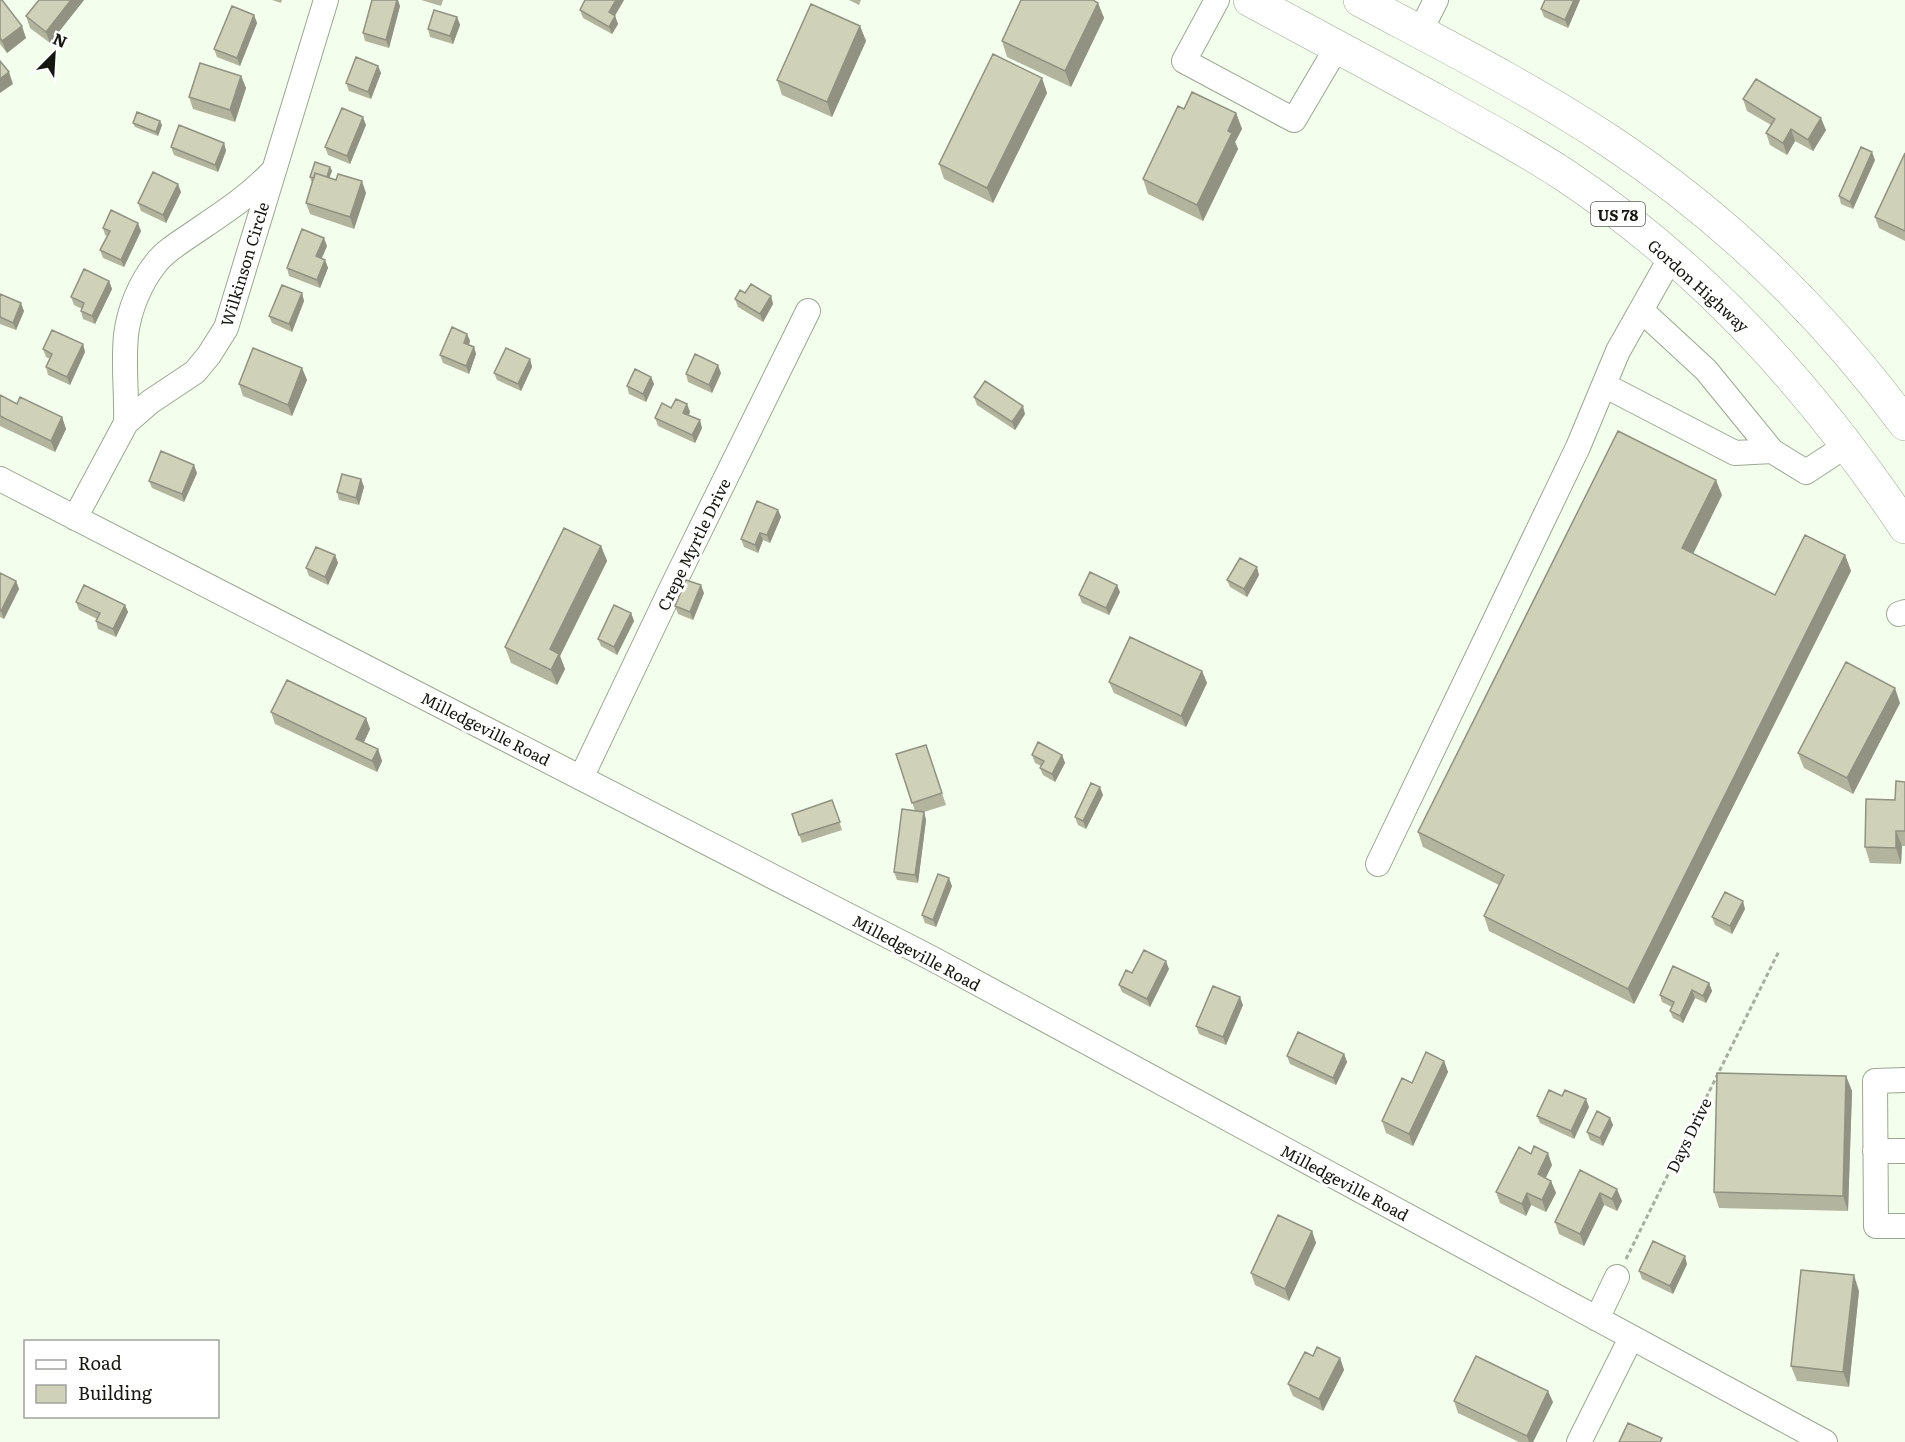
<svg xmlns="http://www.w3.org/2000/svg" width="1905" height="1442" viewBox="0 0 1905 1442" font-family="Literata,serif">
  <rect width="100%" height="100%" fill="#f3feec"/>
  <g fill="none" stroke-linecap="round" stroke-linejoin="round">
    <defs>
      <path id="minor" d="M1217,0L1184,61L1294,120L1337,47
        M1420,32L1436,0
        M1641,310L1706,370L1772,451
        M1604,385L1735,453L1772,451L1806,472L1847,445
        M126,423C127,394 123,365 126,335C129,310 140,283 156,263C165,251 182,241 195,232C223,213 248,197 272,172
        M0,479L933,959L1825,1442
        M75,518L126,423L150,402L195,372L209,355L226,328L326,0
        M1899,614L1905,612
        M581,778L673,585L808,311
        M1378,864L1578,447L1618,351L1671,257
        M1905,1080L1875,1081L1876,1226H1905
        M1875,1151H1905
        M1597,1319L1617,1277
        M1579,1442L1631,1338"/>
      <path id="highway" d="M1250,0C1315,35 1381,70 1446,106C1485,128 1525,149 1563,174C1701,265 1814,390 1905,527
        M1360,0C1444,45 1529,88 1608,140C1723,216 1823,313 1905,424"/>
    </defs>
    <use href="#minor" stroke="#9aa792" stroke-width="26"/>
    <use href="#highway" stroke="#9aa792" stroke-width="34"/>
    <path stroke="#a6aea0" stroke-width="3" stroke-dasharray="4.5 3" stroke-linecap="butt" d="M1626,1259L1779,951"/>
    <use href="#minor" stroke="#fff" stroke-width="24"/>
    <use href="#highway" stroke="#fff" stroke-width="33"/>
  </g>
  <path fill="#b2b49e" d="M0,0L26,38L7,53L0,44Z
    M39,0H84L50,43L30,28L26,16Z
    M272,0H282L281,3Z
    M421,0H443L441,6Z
    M624,0L615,16L618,24L612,34L583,18L580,10Z
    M849,0H861L859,5Z
    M1580,0L1568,28L1544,17L1541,9Z
    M1098,3L1104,18L1071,87L1007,57L1002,41Z
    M400,6L389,48L365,41L363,33Z
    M254,15L257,23L240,66L217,57L214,49Z
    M457,17L460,25L453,44L430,37L428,29Z
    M860,26L866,41L832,117L782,95L777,80Z
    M378,66L381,73L371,99L349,91L346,83Z
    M241,76L246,88L235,122L193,109L189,97Z
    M1042,78L1047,93L993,203L944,179L939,164Z
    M1743,99L1826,130L1813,151L1795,141L1787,155L1770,145L1766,133L1771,125L1747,111Z
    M1184,109L1236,113L1242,129L1235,142L1238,149L1203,221L1148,194L1143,179Z
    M133,123L162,125L158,136L135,127Z
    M366,125L350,164L328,155L325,147Z
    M224,143L226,151L218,172L174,155L171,147Z
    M1905,153V241L1879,228L1875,217Z
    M1875,160L1853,209L1841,204L1839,196Z
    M330,167L332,171L329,178L366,193L354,229L310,214L306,203L313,181H311L310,177Z
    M181,192L166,223L141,211L138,203Z
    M103,228L141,231L124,267L103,258L100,250L107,236L105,235Z
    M327,246L322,258L325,260L328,268L320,288L289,276L287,268Z
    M109,281L112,289L95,324L83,319L81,311L82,309L74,305L71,297Z
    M302,293L304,301L292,332L272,323L269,316Z
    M745,293L771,296L773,304L763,322L738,307L735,299Z
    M0,294L24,311L16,330L0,324Z
    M467,334L470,341L469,345L474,347L476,354L469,374L443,363L440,355Z
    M83,344L85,352L70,385L48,375L46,367L50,359L46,357L43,349Z
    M530,359L532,367L521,391L497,380L494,373Z
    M302,368L307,380L292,416L243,396L239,384Z
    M721,373L712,393L688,382L686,374Z
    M651,377L654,384L646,402L629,394L627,386Z
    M0,395L17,404L62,417L66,429L55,452L0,426Z
    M974,397L1025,414L1015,430L977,405Z
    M687,404L690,412L689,415L702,428L695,443L658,426L655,418L671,408Z
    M197,473L184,502L152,488L149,481Z
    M361,479L364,487L359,505L339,500L337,492Z
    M1722,495L1693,554L1775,595L1845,555L1851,571L1634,1004L1489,931L1484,916L1499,885L1423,847L1418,832Z
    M778,510L781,517L770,543L763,540L758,553L744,547L741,539Z
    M601,546L607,561L560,656L565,669L557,685L511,663L505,647Z
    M335,555L338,563L328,585L309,576L306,568Z
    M0,573L16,581L19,589L4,619L0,617Z
    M1259,575L1247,597L1230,587L1227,580Z
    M1120,592L1109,615L1082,603L1079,595Z
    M704,593L693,620L678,614L675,606Z
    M76,602L125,605L128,612L116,637L98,629L96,621L97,619L79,610Z
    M631,613L634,621L617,655L601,646L598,639Z
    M1202,671L1207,683L1186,727L1114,693L1109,682Z
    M1900,703L1853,794L1804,768L1798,753Z
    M271,712L366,718L370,729L364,742L378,749L382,761L377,772L275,724Z
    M926,745L946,805L924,812L926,820L918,883L897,880L894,872L915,811L896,754Z
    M1032,755H1062L1065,763L1055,782L1043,775L1040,768L1041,766L1035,763Z
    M1905,782V846H1902L1901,864L1870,863L1865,847L1895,800Z
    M1103,795L1086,829L1078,825L1075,817Z
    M832,800L842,830L802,843L792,814Z
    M952,886L936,927L925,923L922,915Z
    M1745,909L1732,934L1715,925L1712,917Z
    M1169,969L1150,1007L1122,992L1119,985L1132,973Z
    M1709,983L1712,991L1706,1003L1695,998L1683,1023L1673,1018L1670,1011L1672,1007L1662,1002L1660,995Z
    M1243,1005L1226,1045L1199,1034L1196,1026Z
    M1344,1054L1347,1062L1336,1085L1290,1064L1287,1056Z
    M1444,1061L1448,1072L1413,1146L1386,1133L1382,1121L1412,1083Z
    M1846,1076L1852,1091L1848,1211L1719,1208L1714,1192Z
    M1562,1096L1589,1107L1574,1139L1540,1123L1537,1116Z
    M1610,1118L1613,1125L1603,1146L1590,1140L1587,1132Z
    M1552,1165L1545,1178L1551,1181L1556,1193L1546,1212L1531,1205L1526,1216L1500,1203L1496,1192Z
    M1580,1170L1622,1201L1617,1211L1604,1205L1584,1246L1559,1234L1555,1222Z
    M1312,1231L1316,1243L1289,1301L1255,1285L1251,1273Z
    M1687,1264L1673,1294L1642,1279L1639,1271Z
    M1859,1291L1849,1387L1797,1381L1791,1366Z
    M1313,1356L1340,1358L1344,1370L1323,1411L1293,1396L1288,1384Z
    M1454,1401L1553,1402L1533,1442H1519L1458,1413Z"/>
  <path fill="#919281" d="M71,0H84L50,43L46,32Z
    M397,0H398L400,6L389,48L386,40Z
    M616,0H624L612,20L609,12Z
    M1574,0H1580L1568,28L1565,20Z
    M1098,3L1104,18L1071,87L1065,71Z
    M254,15L257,23L240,66L237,58Z
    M615,16L618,24L612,34L609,27Z
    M457,17L460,25L453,44L450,36Z
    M22,26L26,38L7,53L2,41Z
    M860,26L866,41L832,117L827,102Z
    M378,66L381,73L371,99L368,92Z
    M9,72L13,84L0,93V79Z
    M241,76L246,88L235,122L230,110Z
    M1042,78L1047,93L993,203L987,188Z
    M1236,113L1242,129L1235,142L1238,149L1203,221L1197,205L1228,131Z
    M363,117L366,125L350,164L347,156Z
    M1821,118L1826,130L1813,151L1808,140Z
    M160,121L162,125L158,136L156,132Z
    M1791,129L1795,141L1787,155L1783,143Z
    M224,143L226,151L218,172L215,165Z
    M1872,152L1875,160L1853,209L1850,202Z
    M330,167L332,171L326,186L325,182Z
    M362,181L366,193L354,229L350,217Z
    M178,184L181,192L166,223L163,215Z
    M138,223L141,231L124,267L121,260Z
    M324,238L327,246L319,264L316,256Z
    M325,260L328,268L320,288L317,280Z
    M109,281L112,289L95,324L92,316Z
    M302,293L304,301L292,332L289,324Z
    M771,296L773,304L763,322L760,314Z
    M21,303L24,311L16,330L13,323Z
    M467,334L470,341L467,350L464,343Z
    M83,344L85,352L70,385L67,377Z
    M474,347L476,354L469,374L466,366Z
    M530,359L532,367L521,391L518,384Z
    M718,365L721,373L712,393L709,385Z
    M302,368L307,380L292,416L288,405Z
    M651,377L654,384L646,402L643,394Z
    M687,404L690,412L686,420L683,413Z
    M1023,406L1025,414L1015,430L1012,422Z
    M62,417L66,429L55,452L51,441Z
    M700,420L702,428L695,443L692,435Z
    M194,465L197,473L184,502L182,494Z
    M361,479L364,487L359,505L356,498Z
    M1716,480L1722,495L1688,564L1682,548Z
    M778,510L781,517L770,543L767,535Z
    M760,533L763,540L758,553L755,545Z
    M601,546L607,561L560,656L565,669L557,685L551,670L550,649Z
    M335,555L338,563L328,585L325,577Z
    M1845,555L1851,571L1634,1004L1628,989Z
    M1257,567L1259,575L1247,597L1244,589Z
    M16,581L19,589L4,619L1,611Z
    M701,585L704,593L693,620L690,612Z
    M1117,585L1120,592L1109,615L1106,608Z
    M125,605L128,612L116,637L113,629Z
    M631,613L634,621L617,655L614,647Z
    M1202,671L1207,683L1186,727L1181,716Z
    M1895,688L1900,703L1853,794L1847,778Z
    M366,718L370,729L360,750L356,739Z
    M378,749L382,761L377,772L372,761Z
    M1062,755L1065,763L1055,782L1052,774Z
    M1100,787L1103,795L1086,829L1083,821Z
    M924,812L926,820L918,883L915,875Z
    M1896,831L1902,846L1901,864L1896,848Z
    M949,878L952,886L936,927L933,920Z
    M1743,901L1745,909L1732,934L1730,926Z
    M1166,961L1169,969L1150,1007L1147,999Z
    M1709,983L1712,991L1706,1003L1703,996Z
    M1692,990L1695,998L1683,1023L1680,1016Z
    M1240,997L1243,1005L1226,1045L1223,1037Z
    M1344,1054L1347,1062L1336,1085L1333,1078Z
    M1444,1061L1448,1072L1413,1146L1409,1134Z
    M1846,1076L1852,1091L1848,1211L1843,1196Z
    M1586,1099L1589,1107L1574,1139L1571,1131Z
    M1610,1118L1613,1125L1603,1146L1600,1138Z
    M1548,1153L1552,1165L1542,1186L1538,1174Z
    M1551,1181L1556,1193L1546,1212L1542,1200Z
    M1617,1189L1622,1201L1617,1211L1612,1199Z
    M1527,1193L1531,1205L1526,1216L1522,1204Z
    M1600,1193L1604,1205L1584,1246L1580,1234Z
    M1312,1231L1316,1243L1289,1301L1285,1289Z
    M1685,1256L1687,1264L1673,1294L1670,1286Z
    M1854,1275L1859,1291L1849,1387L1843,1372Z
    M1340,1358L1344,1370L1323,1411L1319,1399Z
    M1548,1391L1553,1402L1533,1442H1529L1527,1436Z"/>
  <path fill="#cfd1b8" stroke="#919281" stroke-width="1.5" d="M0,0H2L22,26L2,41L0,38Z
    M39,0H71L46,32L26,16Z
    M372,0H397L386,40L363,33Z
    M585,0H616L609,12L615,16L609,27L580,10Z
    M1021,0H1093L1098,3L1065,71L1002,41Z
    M1545,0H1574L1565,20L1541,9Z
    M811,4L860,26L827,102L777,80Z
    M232,6L254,15L237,58L214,49Z
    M434,10L457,17L450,36L428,29Z
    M993,54L1042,78L987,188L939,164Z
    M356,57L378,66L368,92L346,83Z
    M0,61L9,72L0,79Z
    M200,63L241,76L230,110L189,97Z
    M1756,79L1821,118L1808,140L1791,129L1783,143L1766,133L1775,119L1743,99Z
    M1192,92L1236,113L1228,131L1232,133L1197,205L1143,179L1178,106L1184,109Z
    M342,108L363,117L347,156L325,147Z
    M137,112L160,121L156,132L133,123Z
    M179,125L224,143L215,165L171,147Z
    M1861,147L1872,152L1850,202L1839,196Z
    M1905,153V231L1875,217Z
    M315,162L330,167L327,177L315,173L314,178L310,177Z
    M153,172L178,184L163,215L138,203Z
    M315,173L336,180L338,174L362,181L350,217L306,203Z
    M111,210L138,223L121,260L100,250L110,231L103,228Z
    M302,229L324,238L316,256L325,260L317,280L287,268Z
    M84,269L109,281L92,316L81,311L84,303L71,297Z
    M751,284L771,296L760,314L735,299L740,290L745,293Z
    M282,285L302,293L289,324L269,316Z
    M0,294L21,303L13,323L0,317Z
    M452,327L467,334L464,343L474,347L466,366L440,355Z
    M52,330L83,344L67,377L46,367L52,354L43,349Z
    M253,348L302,368L288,405L239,384Z
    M506,348L530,359L518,384L494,373Z
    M695,354L718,365L709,385L686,374Z
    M635,369L651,377L643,394L627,386Z
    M985,381L1023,406L1012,422L974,397Z
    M0,395L17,404L20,397L62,417L51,441L0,416Z
    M676,399L687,404L683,413L700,420L692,435L655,418L662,403L671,408Z
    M1618,431L1716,480L1682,548L1775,595L1805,535L1845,555L1628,989L1484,916L1504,875L1418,832Z
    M161,451L194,465L182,494L149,481Z
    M342,474L361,479L356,498L337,492Z
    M757,501L778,510L767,535L760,533L755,545L741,539Z
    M564,528L601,546L550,649L559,654L551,670L505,647Z
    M316,547L335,555L325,577L306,568Z
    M1240,558L1257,567L1244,589L1227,580Z
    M1090,572L1117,585L1106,608L1079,595Z
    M0,573L16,581L1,611H0Z
    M686,580L701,585L690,612L675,606Z
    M84,585L125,605L113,629L96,621L100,613L76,602Z
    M614,605L631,613L614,647L598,639Z
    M1130,637L1202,671L1181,716L1109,682Z
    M1846,662L1895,688L1847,778L1798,753Z
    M287,680L366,718L356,739L378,749L372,761L271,712Z
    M1038,742L1062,755L1052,774L1040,768L1044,761L1032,755Z
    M926,745L942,793L912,803L896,754Z
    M1896,781L1905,782V831H1896V848L1865,847L1866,799L1895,800Z
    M1091,783L1100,787L1083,821L1075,817Z
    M832,800L840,822L799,835L792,814Z
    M902,809L924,812L915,875L894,872Z
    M938,874L949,878L933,920L922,915Z
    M1725,892L1743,901L1730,926L1712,917Z
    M1144,950L1166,961L1147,999L1119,985L1126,970L1132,973Z
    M1673,966L1709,983L1703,996L1692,990L1680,1016L1670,1011L1674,1002L1660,995Z
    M1213,986L1240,997L1223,1037L1196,1026Z
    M1298,1032L1344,1054L1333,1078L1287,1056Z
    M1426,1052L1444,1061L1409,1134L1382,1121L1402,1078L1412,1083Z
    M1717,1073L1846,1076L1843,1196L1714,1192Z
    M1549,1090L1562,1096L1565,1090L1586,1099L1571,1131L1537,1116Z
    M1597,1111L1610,1118L1600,1138L1587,1132Z
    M1534,1146L1548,1153L1538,1174L1551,1181L1542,1200L1527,1193L1522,1204L1496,1192L1519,1147L1531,1154Z
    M1580,1170L1617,1189L1612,1199L1600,1193L1580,1234L1555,1222Z
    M1278,1215L1312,1231L1285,1289L1251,1273Z
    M1653,1241L1685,1256L1670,1286L1639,1271Z
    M1801,1270L1854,1275L1843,1372L1791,1366Z
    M1317,1347L1340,1358L1319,1399L1288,1384L1305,1352L1313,1356Z
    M1476,1356L1548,1391L1527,1436L1454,1401Z
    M1628,1423L1662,1438L1660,1442H1619Z"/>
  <g text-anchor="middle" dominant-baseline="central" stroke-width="6" stroke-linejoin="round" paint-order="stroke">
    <rect fill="#fff" stroke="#5a5d58" stroke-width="1.5" x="1591" y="202" width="54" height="24" rx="4.5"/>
    <g font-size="15" font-weight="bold" fill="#141810">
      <text x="1618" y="214">US 78</text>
    </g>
    <g font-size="16" fill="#141810" stroke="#fff">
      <text transform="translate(244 264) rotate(-73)">Wilkinson Circle</text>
      <text transform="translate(1699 285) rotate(42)">Gordon Highway</text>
      <text transform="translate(693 544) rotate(-64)">Crepe Myrtle Drive</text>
      <text transform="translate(486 728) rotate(27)">Milledgeville Road</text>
      <text transform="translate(917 952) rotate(28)">Milledgeville Road</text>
      <text transform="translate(1688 1135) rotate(-64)">Days Drive</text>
      <text transform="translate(1345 1182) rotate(28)">Milledgeville Road</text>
    </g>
  </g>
  <rect x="24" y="1340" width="195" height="78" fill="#ffffff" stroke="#a1a39f" stroke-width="1.5"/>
  <rect x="36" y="1360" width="30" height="9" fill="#ffffff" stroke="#a1a39f" stroke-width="1.5"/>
  <text x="78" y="1370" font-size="18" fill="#141810">Road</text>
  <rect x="36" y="1385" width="30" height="18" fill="#cfd1b8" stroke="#a1a39f" stroke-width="1.5"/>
  <text x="78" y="1400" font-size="18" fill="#141810">Building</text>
  <g transform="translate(54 54) rotate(24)" stroke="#ffffff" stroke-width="4.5" paint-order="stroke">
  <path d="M0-4.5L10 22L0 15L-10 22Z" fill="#141810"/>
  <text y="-9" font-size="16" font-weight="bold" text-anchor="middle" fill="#141810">N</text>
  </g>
</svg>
